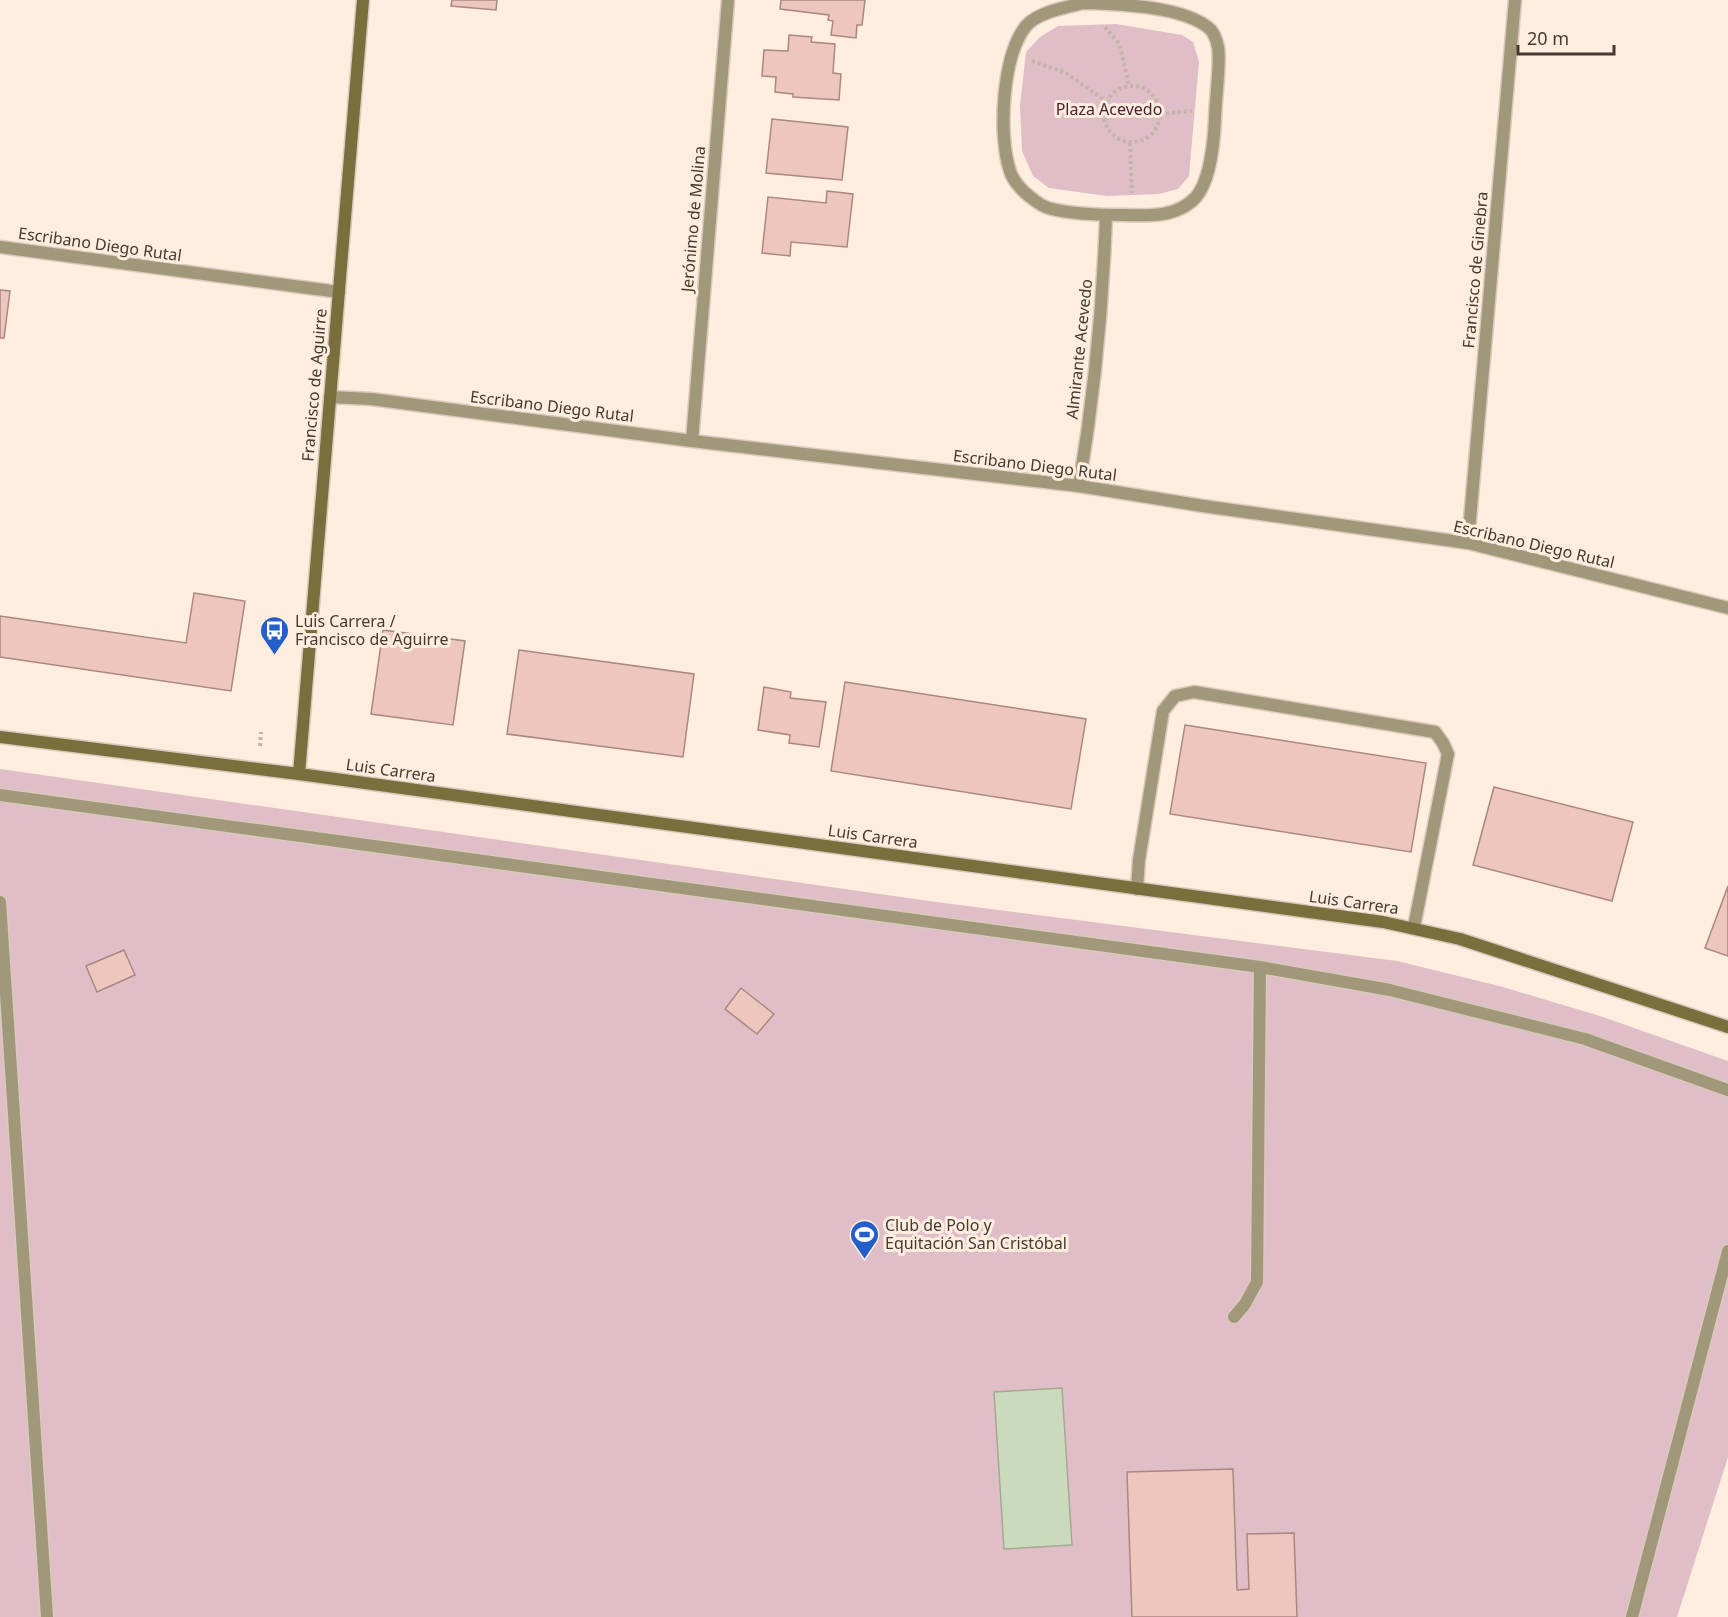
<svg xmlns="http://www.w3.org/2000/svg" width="1728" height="1617" viewBox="0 0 1728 1617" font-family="'Noto Sans',sans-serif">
  <rect width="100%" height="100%" fill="#ffeddf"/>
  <path fill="#dfbec7" d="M1116,24L1182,35L1193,42L1199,62L1189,176L1178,189L1159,194L1107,196L1049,188L1033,176L1022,151L1020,105L1026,52L1040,37L1058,26Z
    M0,769L936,902L1397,961L1503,987L1600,1016L1728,1061V1457L1677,1617H0Z"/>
  <path fill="#ccdabc" stroke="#a4aa92" stroke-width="1.5" d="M1062,1388L1072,1545L1004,1549L994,1392Z"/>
  <path fill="#edc6be" stroke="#ab8780" stroke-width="1.5" d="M452,0H497L496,10L451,6Z
    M781,0H865L862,25H857L856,38L831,35L833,21L828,20L829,15L780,9Z
    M789,35L812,37L811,42L835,44L833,73L841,74L839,100L793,97V94L775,92L776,77L762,76L764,50L788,51Z
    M772,119L848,127L842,180L766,173Z
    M827,191L853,194L847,247L791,242L790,256L762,253L768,197L826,203Z
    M0,290L10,291L4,338H0Z
    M194,593L245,601L231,691L0,657V616L186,643Z
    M383,630L465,641L453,725L371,714Z
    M519,650L694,674L683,757L507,734Z
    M845,682L1086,719L1071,809L831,771Z
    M764,687L791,692L790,698L826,702L819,747L789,743L790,735L758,730Z
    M1185,725L1426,763L1411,852L1170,814Z
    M1494,787L1633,822L1612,901L1473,865Z
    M1728,886V956L1705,948Z
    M124,950L135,975L97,992L86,966Z
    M741,988L774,1014L757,1034L725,1009Z
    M1233,1469L1237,1590L1249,1589L1247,1534L1294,1533L1297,1617H1132L1127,1472Z"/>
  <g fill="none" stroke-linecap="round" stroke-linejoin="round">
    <defs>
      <path id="lane" d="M0,795L1260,967L1390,990L1585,1039L1728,1090
        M1137,889L1139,860L1163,711L1175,696L1194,692L1435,732L1443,743L1448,754L1414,927
        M0,902L47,1617
        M1234,1317L1245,1304L1257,1282L1260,967
        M1632,1617L1728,1251"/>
      <path id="street" d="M1084,3C1118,4 1186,6 1211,30C1214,34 1217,42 1218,47C1221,62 1215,102 1215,119C1214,141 1210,181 1196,197C1178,217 1150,216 1124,215C1103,215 1072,214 1052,209C1045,208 1035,201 1029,196C1022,191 1012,179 1010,171C998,136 1002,56 1026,26C1038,12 1067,7 1084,3Z
        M0,247L339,292
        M330,397L371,399L692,441L1079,486L1203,506L1468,543L1728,608
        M692,441L728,0
        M1079,486C1094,397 1103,305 1106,215
        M1468,543L1515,0"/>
      <path id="secondary" d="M0,737L299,774L1383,922L1460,939L1728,1027
        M299,774L363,0"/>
    </defs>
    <use href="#lane" stroke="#dac9bc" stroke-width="15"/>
    <use href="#street" stroke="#dac9bc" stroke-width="15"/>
    <use href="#secondary" stroke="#dac9bc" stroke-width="15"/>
    <path stroke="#c3b4a7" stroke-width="4" stroke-dasharray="3 3" stroke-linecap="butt" d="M1105,27L1120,45L1129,86
      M1032,61L1066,73L1107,102
      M1104 114a28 28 0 1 1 56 0a28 28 0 1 1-56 0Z
      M1160,114L1192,111
      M1130,143L1132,193
      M260,746L261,732"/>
    <use href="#lane" stroke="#a09878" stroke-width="12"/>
    <use href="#street" stroke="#a09878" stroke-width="12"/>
    <use href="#secondary" stroke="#7a6e3c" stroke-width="12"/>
  </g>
  <defs>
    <symbol id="bus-pin" viewBox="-11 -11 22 30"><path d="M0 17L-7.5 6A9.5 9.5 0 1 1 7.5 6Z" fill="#235ecb" stroke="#ffeddf"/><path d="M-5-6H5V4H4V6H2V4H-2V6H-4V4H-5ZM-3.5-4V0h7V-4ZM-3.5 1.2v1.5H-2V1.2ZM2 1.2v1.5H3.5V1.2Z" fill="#fff"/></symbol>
    <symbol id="stadium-pin" viewBox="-11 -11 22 30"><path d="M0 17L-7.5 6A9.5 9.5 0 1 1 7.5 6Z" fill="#235ecb" stroke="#ffeddf"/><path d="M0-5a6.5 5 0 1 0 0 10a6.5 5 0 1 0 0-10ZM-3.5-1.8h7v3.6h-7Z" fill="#fff"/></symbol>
  </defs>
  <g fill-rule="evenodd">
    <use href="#bus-pin" x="258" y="614" width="33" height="45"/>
    <use href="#stadium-pin" x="848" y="1218" width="33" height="45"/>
  </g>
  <g text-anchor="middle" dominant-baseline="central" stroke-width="6" stroke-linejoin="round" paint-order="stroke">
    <g font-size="16" fill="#4f2031" stroke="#ffeddf">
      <text x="1109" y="109">Plaza Acevedo</text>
    </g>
    <g font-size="16" fill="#453a30" stroke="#ffeddf">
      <text transform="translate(693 219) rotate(-85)">Jerónimo de Molina</text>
      <text transform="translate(100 244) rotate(8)">Escribano Diego Rutal</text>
      <text transform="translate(1475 270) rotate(-85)">Francisco de Ginebra</text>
      <text transform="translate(1079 349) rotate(-84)">Almirante Acevedo</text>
      <text transform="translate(314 385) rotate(-85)">Francisco de Aguirre</text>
      <text transform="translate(552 406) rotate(7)">Escribano Diego Rutal</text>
      <text transform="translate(1035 465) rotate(7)">Escribano Diego Rutal</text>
      <text transform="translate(1534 544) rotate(13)">Escribano Diego Rutal</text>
      <text transform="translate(391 770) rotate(8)">Luis Carrera</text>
      <text transform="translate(873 836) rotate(8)">Luis Carrera</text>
      <text transform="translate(1354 902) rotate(8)">Luis Carrera</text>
    </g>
    <g font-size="16" fill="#453a30" stroke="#ffeddf" text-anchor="start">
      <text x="295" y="621">Luis Carrera /<tspan x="295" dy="18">Francisco de Aguirre</tspan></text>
      <text x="885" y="1225">Club de Polo y<tspan x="885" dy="18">Equitación San Cristóbal</tspan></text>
    </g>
  </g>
  <path d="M1518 45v9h96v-9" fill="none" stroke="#453a30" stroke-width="3"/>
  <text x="1527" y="45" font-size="18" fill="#453a30" stroke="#ffeddf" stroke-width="4.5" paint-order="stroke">20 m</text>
</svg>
